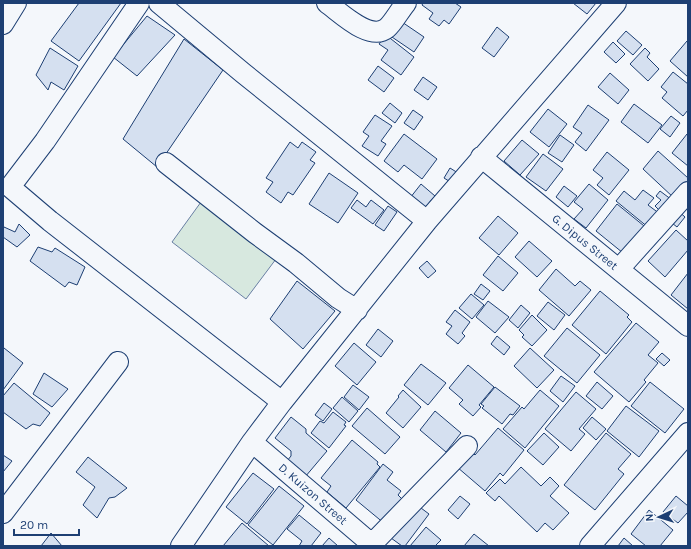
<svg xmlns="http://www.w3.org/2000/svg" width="691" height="549" viewBox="0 0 691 549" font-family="Karla,sans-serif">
  <rect width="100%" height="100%" fill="#f4f7fb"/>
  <path fill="#d7e8df" stroke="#687fa3" d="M201,202L276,259L246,299L172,242Z"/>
  <path fill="#d5e0f0" stroke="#1d3f73" d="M79,3H121L79,61L51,41Z
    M423,3H455L461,7L449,24L444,20L439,26L429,19L433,13L422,5Z
    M573,3H596L587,14Z
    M147,16L175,35L137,76L113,57Z
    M399,20L424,37L414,52L389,35Z
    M497,27L509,37L494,57L482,48Z
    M626,31L642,45L633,55L617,41Z
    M386,35L414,57L401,75L381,60L388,50L379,44Z
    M184,39L223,70L157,167L123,139Z
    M687,41L688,42V77L670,61Z
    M613,42L625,54L616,63L604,52Z
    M50,48L78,66L64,90L51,82L48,90L36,75Z
    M645,48L650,53L647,57L659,69L648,81L630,64Z
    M378,66L394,78L384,92L368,80Z
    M673,72L688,84V110L683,116L662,98L667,92L661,87Z
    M610,73L629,90L618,104L598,87Z
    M423,77L437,87L428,100L414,90Z
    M390,103L402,113L395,123L382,113Z
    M634,104L662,125L648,143L621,122Z
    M588,105L609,120L586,151L575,142L582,133L573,127Z
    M548,109L567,124L549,147L530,132Z
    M413,110L423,117L414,130L404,123Z
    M375,115L392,126L381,141L386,144L378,156L362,146L369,136L363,132Z
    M671,116L680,123L670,137L660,129Z
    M404,134L437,159L422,179L404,165L398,172L384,161Z
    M687,134L688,135V166L672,153Z
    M560,135L574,145L562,162L548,153Z
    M522,140L539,154L520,175L504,161Z
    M290,142L298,148L302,142L316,152L310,160L315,163L293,195L288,192L281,203L266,192L273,182L266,178Z
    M658,151L688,178V182L674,198L643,169Z
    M607,152L629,170L609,195L597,185L603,178L593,170Z
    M543,154L563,169L546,191L526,177Z
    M450,168L458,173L452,183L444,178Z
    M329,173L358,193L338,223L309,204Z
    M421,184L435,196L423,210L410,198Z
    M589,184L608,200L586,228L574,219L583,209L574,202Z
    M564,186L577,196L568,207L556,197Z
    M643,190L654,198L648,205L660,214L649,228L616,201L624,191L635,200Z
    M660,191L672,200L661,212L655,206L661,200L656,196Z
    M357,200L366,207L371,200L384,210L373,224L351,208Z
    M617,204L649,230L628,257L596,231Z
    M388,206L397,212L384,231L375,225Z
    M676,209L685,217L677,227L667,219Z
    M498,216L518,233L499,255L479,238Z
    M19,224L30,235L17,247L3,237V229L4,227L15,232Z
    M676,230L688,241V250L665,277L648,261Z
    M529,241L552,261L537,277L515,257Z
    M38,247L52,252L55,248L85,267L77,285L69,282L65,287L30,261Z
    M498,256L518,273L503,291L483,275Z
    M427,261L436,271L428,278L419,268Z
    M556,269L575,286L580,281L591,290L569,316L539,290Z
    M688,273V309L671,295Z
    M297,281L335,311L303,349L270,319Z
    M481,284L490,291L483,300L474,294Z
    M600,291L629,315L627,317L632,322L606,354L572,325Z
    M471,294L484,305L472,319L459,308Z
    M488,301L509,317L495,333L476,317Z
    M548,302L565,315L554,330L537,316Z
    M521,305L530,313L518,328L509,320Z
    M455,310L470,322L462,333L465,336L458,344L446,334L452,326L446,322Z
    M532,315L547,330L532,346L522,337L524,335L519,330Z
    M636,323L659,342L648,355L658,363L644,380L646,382L629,402L594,372Z
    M567,328L600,355L577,383L544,356Z
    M378,329L393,341L381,357L366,345Z
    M497,336L510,347L504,355L491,344Z
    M354,343L376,362L357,385L335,366Z
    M4,348L23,363L3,390V349Z
    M530,348L554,370L537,388L514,366Z
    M662,353L670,360L664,366L656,359Z
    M421,364L446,383L428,405L404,385Z
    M468,365L494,387L479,405L481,407L473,416L459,404L463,400L449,388Z
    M44,373L68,389L52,407L33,394Z
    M561,376L575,386L563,402L550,391Z
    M597,382L613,396L602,409L586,396Z
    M650,382L684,409L665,433L631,406Z
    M14,383L50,413L40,426L33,424L26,429L3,412V396Z
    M353,385L369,397L359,410L344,397Z
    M495,387L520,406L513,415L510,414L502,424L482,408L484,406L481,404Z
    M403,390L421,407L403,428L386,413L399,397L398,396Z
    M540,390L559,406L525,448L503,429L522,407L524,409Z
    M576,392L596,409L579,429L585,434L571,451L545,429Z
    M342,397L358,411L349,422L333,408Z
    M324,403L332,409L323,421L315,415Z
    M626,406L659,431L639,457L607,431Z
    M367,408L400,437L385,454L352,426Z
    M435,411L461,433L446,452L420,430Z
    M333,412L346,422L344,425L346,426L329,448L311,433L320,421L324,423Z
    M291,417L306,429V433L327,451L305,477L287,461L291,456V451L275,438Z
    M592,417L606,429L596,440L583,428Z
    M498,428L524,450L503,476L500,473L485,491L457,467L471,451L475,455Z
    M544,433L559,447L543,465L527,451Z
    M606,433L631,454L618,469L624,474L595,510L564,485Z
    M352,440L378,462L377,464L380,467L346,508L327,492L331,486L321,478Z
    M3,455L12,461L3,472Z
    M88,457L127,488L115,497L109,498L97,518L83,505L95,487L76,472Z
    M383,464L393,472L387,480L401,491L398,495L404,501L385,524L356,500Z
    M521,467L541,486L550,477L559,486L550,496L569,513L553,530L545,523L537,532L499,496L495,501L486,493L500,479L505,484Z
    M253,473L274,489L247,524L226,507Z
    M279,486L304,506L273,545L248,525Z
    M460,496L470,504L458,519L448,510Z
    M676,496L688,506V512L678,523L663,512Z
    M417,505L429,514L405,546H402L391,538Z
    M649,510L673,530L660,546H646L631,534Z
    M299,515L321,533L311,546H299L302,541L287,529Z
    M242,523L269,546H223Z
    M426,527L441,540L435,546H410Z
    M51,533L62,546H41Z
    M474,534L489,546H464Z
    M329,538L338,546H322Z
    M624,538L633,546H618Z"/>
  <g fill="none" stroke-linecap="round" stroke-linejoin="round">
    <defs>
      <path id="street" d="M139,3L45,141L10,187L50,221L282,402
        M159,3L243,73L427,221
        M327,3C341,13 370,42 387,28C393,23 400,10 406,3
        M3,24L16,3
        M481,157L688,326
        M166,163L255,233L296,263L338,298L357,310
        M619,269L688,192
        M252,442L374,546
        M3,513L118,362
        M372,544L467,446
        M181,546L252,442L282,402L427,221L616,3
        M590,546L688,433"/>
    </defs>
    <use href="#street" stroke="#1d3f73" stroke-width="22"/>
    <use href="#street" stroke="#f4f7fb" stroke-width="20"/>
  </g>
  <g text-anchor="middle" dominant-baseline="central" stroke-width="3" stroke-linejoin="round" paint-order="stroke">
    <g font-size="12" fill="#1d3f73" stroke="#f4f7fb">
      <text transform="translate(585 242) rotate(39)">G. Dipus Street</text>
      <text transform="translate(313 494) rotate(41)">D. Kuizon Street</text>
    </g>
  </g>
  <rect width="691" height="549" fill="none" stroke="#1d3f73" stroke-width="8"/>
  <g transform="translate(659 517) rotate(266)" stroke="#f4f7fb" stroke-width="3" paint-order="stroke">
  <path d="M0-3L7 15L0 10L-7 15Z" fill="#1d3f73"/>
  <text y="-6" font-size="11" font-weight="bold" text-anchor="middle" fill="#1d3f73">N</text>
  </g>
  <path d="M14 529v6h65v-6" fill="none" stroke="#1d3f73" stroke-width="2"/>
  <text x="20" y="529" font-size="12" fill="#1d3f73" stroke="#f4f7fb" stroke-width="3" paint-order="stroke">20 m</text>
</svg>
